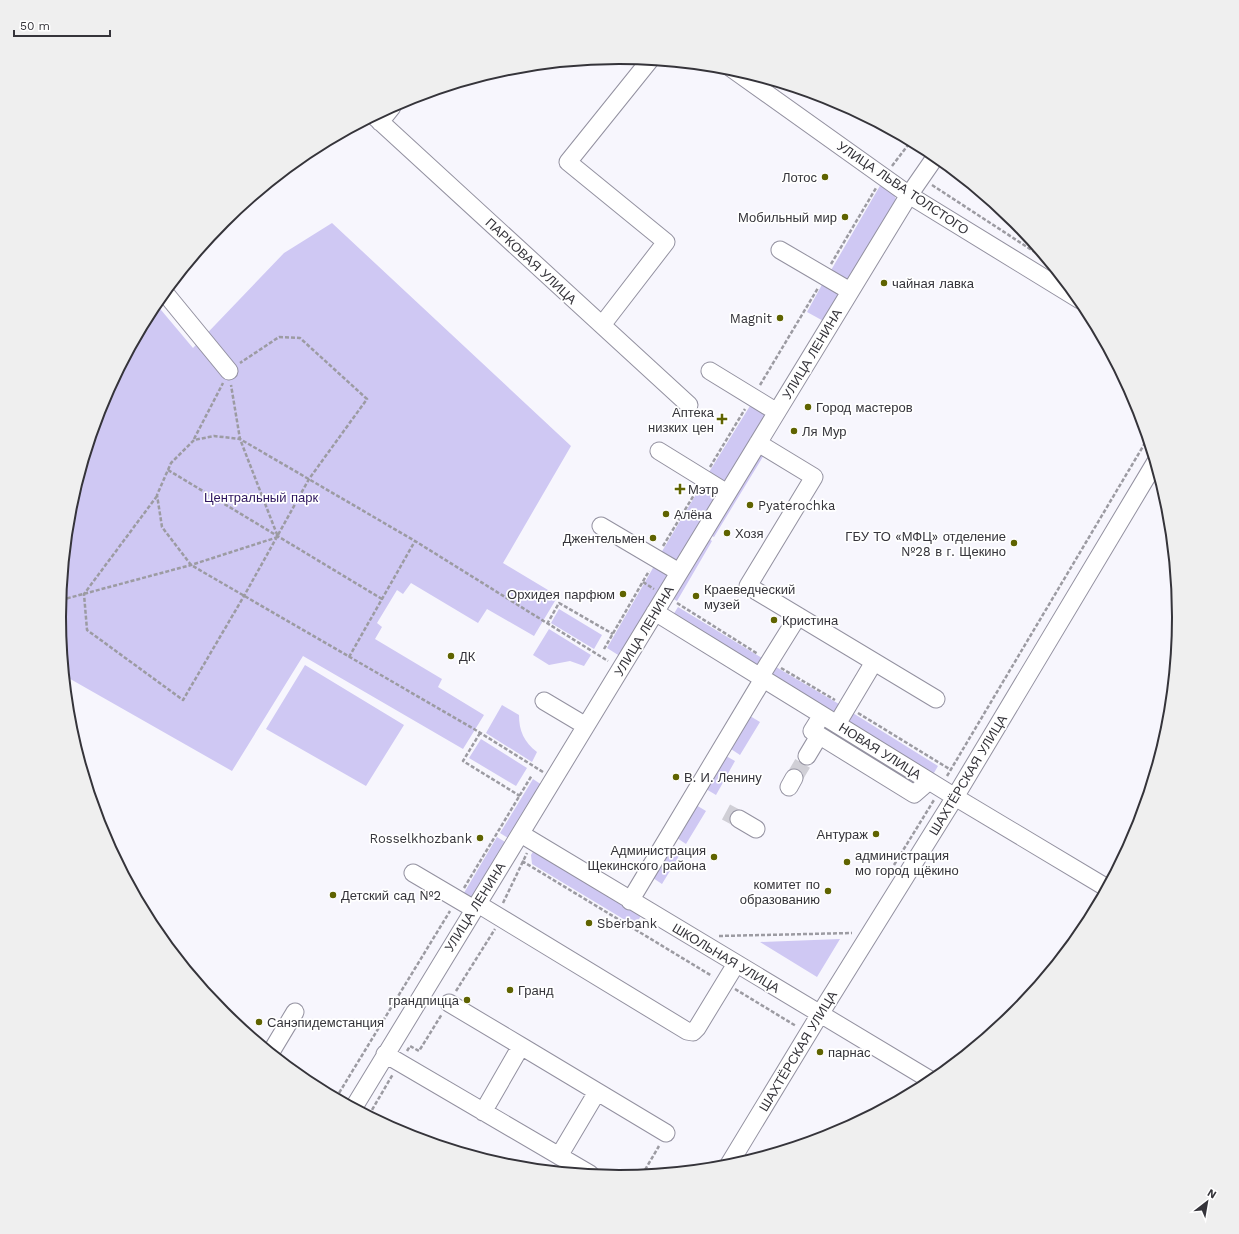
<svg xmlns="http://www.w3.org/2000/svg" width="1239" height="1234" viewBox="0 0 1239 1234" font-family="'Work Sans',sans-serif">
  <rect width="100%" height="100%" fill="#f7f6fd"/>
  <path fill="#cfc8f3" d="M881,184L894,194L898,205L851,285L830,272Z
    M332,223L571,446L503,563L558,596L534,636L487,609L478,623L411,583L403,594L397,590L377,623L382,627L375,639L442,679L438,687L484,715L463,749L303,656L232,771L65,676L62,643L70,508L102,402L156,304L193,348L284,253Z
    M824,281L845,293L827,323L807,312Z
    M753,401L772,412L725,489L706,477Z
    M767,450L714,537L706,533L754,460Z
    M704,481L723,493L677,569L658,558Z
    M704,535L712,541L677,601L668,596Z
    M657,561L675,572L623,658L607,648Z
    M678,607L767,661L759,673L670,620Z
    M559,609L602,635L594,649L551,623Z
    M549,629L591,655L584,666L570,661L549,665L533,655Z
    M771,664L844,707L836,720L763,676Z
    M305,665L404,725L366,786L266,729Z
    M502,705L519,715C519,731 524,742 537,752L532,762L486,733Z
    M848,710L938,766L931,778L841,722Z
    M750,716L760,722L740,755L731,749Z
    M481,739L527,768L516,786L469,758Z
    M726,756L735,761L716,795L706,789Z
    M533,779L545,787L513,841L500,833Z
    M696,805L706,811L686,844L677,838Z
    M497,837L510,845L473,905L461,898Z
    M672,845L682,851L662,884L653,878Z
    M536,847L643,912L635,926L532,864L531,855Z
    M840,939L817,977L760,942Z"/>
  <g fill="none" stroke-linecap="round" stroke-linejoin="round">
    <path stroke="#d0cfd6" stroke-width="17" stroke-dasharray="17 8" stroke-linecap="butt" d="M794,778L807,756
      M726,812L739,819"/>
    <defs>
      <path id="minor" d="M731,68L909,195L1080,300
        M374,116L689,405
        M380,122L392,107
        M780,250L850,291
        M165,293L229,371
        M602,325L666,242L568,162L650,60
        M710,371L777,412
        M758,443L814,477L748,586L936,699
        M659,451L727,493
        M601,526L679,572
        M655,612L955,797L1107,888
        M760,677L798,616
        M544,701L586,726
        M822,715L812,731L914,794L929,781
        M837,724L874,662
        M807,756L819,736
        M789,787L794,778
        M739,819L756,829
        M521,834L932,1081
        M413,873L474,909
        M630,901L763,679
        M478,904L687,1031L693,1032L697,1028L736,964
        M449,1003L521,1046L483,1112
        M521,1046L666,1133
        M271,1052L295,1012
        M385,1054L590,1174
        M354,1107L909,195L936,156
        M559,1156L597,1092
        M728,1166L820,1014L955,797L1155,463"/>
    </defs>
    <use href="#minor" stroke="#9391a0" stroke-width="19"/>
    <path stroke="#9c9ba2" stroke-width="2.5" stroke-dasharray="4 2" stroke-linecap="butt" d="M892,166L911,141
      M932,185L1047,260
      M831,264L876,188
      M760,385L818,288
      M194,439L223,383
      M710,467L745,409
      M168,470L382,599
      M157,496L84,594L87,630L183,700L244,596L309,479L367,399L300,338L279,337L240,363
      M663,546L697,490
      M643,582L654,589
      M61,600L191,565L278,537L240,439L231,385
      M677,603L758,654
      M547,624L559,603L613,634
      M604,649L649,571
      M349,657L415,541
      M781,668L835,700
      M858,713L951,770
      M480,733L463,761L520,796
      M543,772L474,729L191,565L162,527L157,495L171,463L194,440L214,436L240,439L415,541L608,661
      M947,776L1148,438
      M522,861L712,976
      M894,865L934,800
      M464,888L532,775
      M503,903L527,853
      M719,936L852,933
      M735,989L796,1026
      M456,991L495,929
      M407,1051L410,1046L419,1051L442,1014
      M336,1098L450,911
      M369,1115L393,1074
      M709,1168L713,1162
      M642,1175L659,1146"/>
    <use href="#minor" stroke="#fff" stroke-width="17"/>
  </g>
  <g fill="#5f6300" stroke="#fff" stroke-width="1.5">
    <circle cx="825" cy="177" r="4"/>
    <circle cx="845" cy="217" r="4"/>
    <circle cx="884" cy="283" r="4"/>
    <circle cx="780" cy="318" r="4"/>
    <circle cx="808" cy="407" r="4"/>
    <path d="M720 413h4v4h4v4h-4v4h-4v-4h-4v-4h4z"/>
    <circle cx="794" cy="431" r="4"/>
    <path d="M678 483h4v4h4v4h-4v4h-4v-4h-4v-4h4z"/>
    <circle cx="750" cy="505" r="4"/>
    <circle cx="666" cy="514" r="4"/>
    <circle cx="727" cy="533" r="4"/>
    <circle cx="653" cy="538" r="4"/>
    <circle cx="1014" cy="543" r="4"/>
    <circle cx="623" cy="594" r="4"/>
    <circle cx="696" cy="596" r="4"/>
    <circle cx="774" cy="620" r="4"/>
    <circle cx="451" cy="656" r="4"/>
    <circle cx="676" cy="777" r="4"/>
    <circle cx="876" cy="834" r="4"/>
    <circle cx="480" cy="838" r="4"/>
    <circle cx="714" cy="857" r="4"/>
    <circle cx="847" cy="862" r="4"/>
    <circle cx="828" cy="891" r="4"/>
    <circle cx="333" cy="895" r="4"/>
    <circle cx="589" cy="923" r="4"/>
    <circle cx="510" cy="990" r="4"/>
    <circle cx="467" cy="1000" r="4"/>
    <circle cx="259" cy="1022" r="4"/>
    <circle cx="820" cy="1052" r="4"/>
  </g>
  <g text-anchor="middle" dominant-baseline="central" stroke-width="3.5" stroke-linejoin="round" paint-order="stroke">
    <g font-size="13" fill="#35343a" stroke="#fff" text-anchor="start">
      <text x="817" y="177" text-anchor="end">Лотос</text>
      <text x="837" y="217" text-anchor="end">Мобильный мир</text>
      <text x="892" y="283">чайная лавка</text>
      <text x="772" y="318" text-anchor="end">Magnit</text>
      <text x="816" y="407">Город мастеров</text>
      <text x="714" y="412" text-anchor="end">Аптека<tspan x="714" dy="15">низких цен</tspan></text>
      <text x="802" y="431">Ля Мур</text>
      <text x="688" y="489">Мэтр</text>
      <text x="758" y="505">Pyaterochka</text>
      <text x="674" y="514">Алёна</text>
      <text x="735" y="533">Хозя</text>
      <text x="1006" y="536" text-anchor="end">ГБУ ТО «МФЦ» отделение<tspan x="1006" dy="15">№28 в г. Щекино</tspan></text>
      <text x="645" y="538" text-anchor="end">Джентельмен</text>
      <text x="704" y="589">Краеведческий<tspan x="704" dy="15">музей</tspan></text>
      <text x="615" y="594" text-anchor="end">Орхидея парфюм</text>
      <text x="782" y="620">Кристина</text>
      <text x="459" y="656">ДК</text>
      <text x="684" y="777">В. И. Ленину</text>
      <text x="868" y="834" text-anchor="end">Антураж</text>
      <text x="472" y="838" text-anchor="end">Rosselkhozbank</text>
      <text x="706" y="850" text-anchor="end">Администрация<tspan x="706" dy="15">Щекинского района</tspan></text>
      <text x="855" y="855">администрация<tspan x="855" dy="15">мо город щёкино</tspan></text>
      <text x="820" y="884" text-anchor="end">комитет по<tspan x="820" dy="15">образованию</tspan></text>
      <text x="341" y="895">Детский сад №2</text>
      <text x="597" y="923">Sberbank</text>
      <text x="518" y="990">Гранд</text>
      <text x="459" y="1000" text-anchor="end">грандпицца</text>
      <text x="267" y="1022">Санэпидемстанция</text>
      <text x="828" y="1052">парнас</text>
    </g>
    <g font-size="13" fill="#35343a" stroke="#fff">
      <text transform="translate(903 188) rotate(34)">УЛИЦА ЛЬВА ТОЛСТОГО</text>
      <text transform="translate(531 261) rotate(43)">ПАРКОВАЯ УЛИЦА</text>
      <text transform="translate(812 354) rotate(-59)">УЛИЦА ЛЕНИНА</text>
      <text transform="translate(644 631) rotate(-59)">УЛИЦА ЛЕНИНА</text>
      <text transform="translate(880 751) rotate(32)">НОВАЯ УЛИЦА</text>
      <text transform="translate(968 775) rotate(-59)">ШАХТЁРСКАЯ УЛИЦА</text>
      <text transform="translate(475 907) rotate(-58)">УЛИЦА ЛЕНИНА</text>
      <text transform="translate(726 958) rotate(31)">ШКОЛЬНАЯ УЛИЦА</text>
      <text transform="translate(798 1051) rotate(-59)">ШАХТЁРСКАЯ УЛИЦА</text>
    </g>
    <g font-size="13" fill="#2f175f" stroke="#fff">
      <text x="261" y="497">Центральный парк</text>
    </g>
  </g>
  <path d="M0 0H1239V1234H0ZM66 617a553 553 0 1 1 1106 0a553 553 0 1 1-1106 0Z" fill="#efefef" fill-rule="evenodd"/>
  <path fill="none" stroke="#35343a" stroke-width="2" d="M66 617a553 553 0 1 1 1106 0a553 553 0 1 1-1106 0Z"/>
  <g transform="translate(1207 1202) rotate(31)" stroke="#ffffff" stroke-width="3" paint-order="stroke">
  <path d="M0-3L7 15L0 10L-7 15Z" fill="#35343a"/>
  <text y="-6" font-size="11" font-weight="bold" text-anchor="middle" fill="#35343a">N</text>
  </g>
  <path d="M14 30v6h96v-6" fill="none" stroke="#35343a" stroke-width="2"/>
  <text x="20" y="30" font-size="12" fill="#35343a" stroke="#ffffff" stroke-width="3" paint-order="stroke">50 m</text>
</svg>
